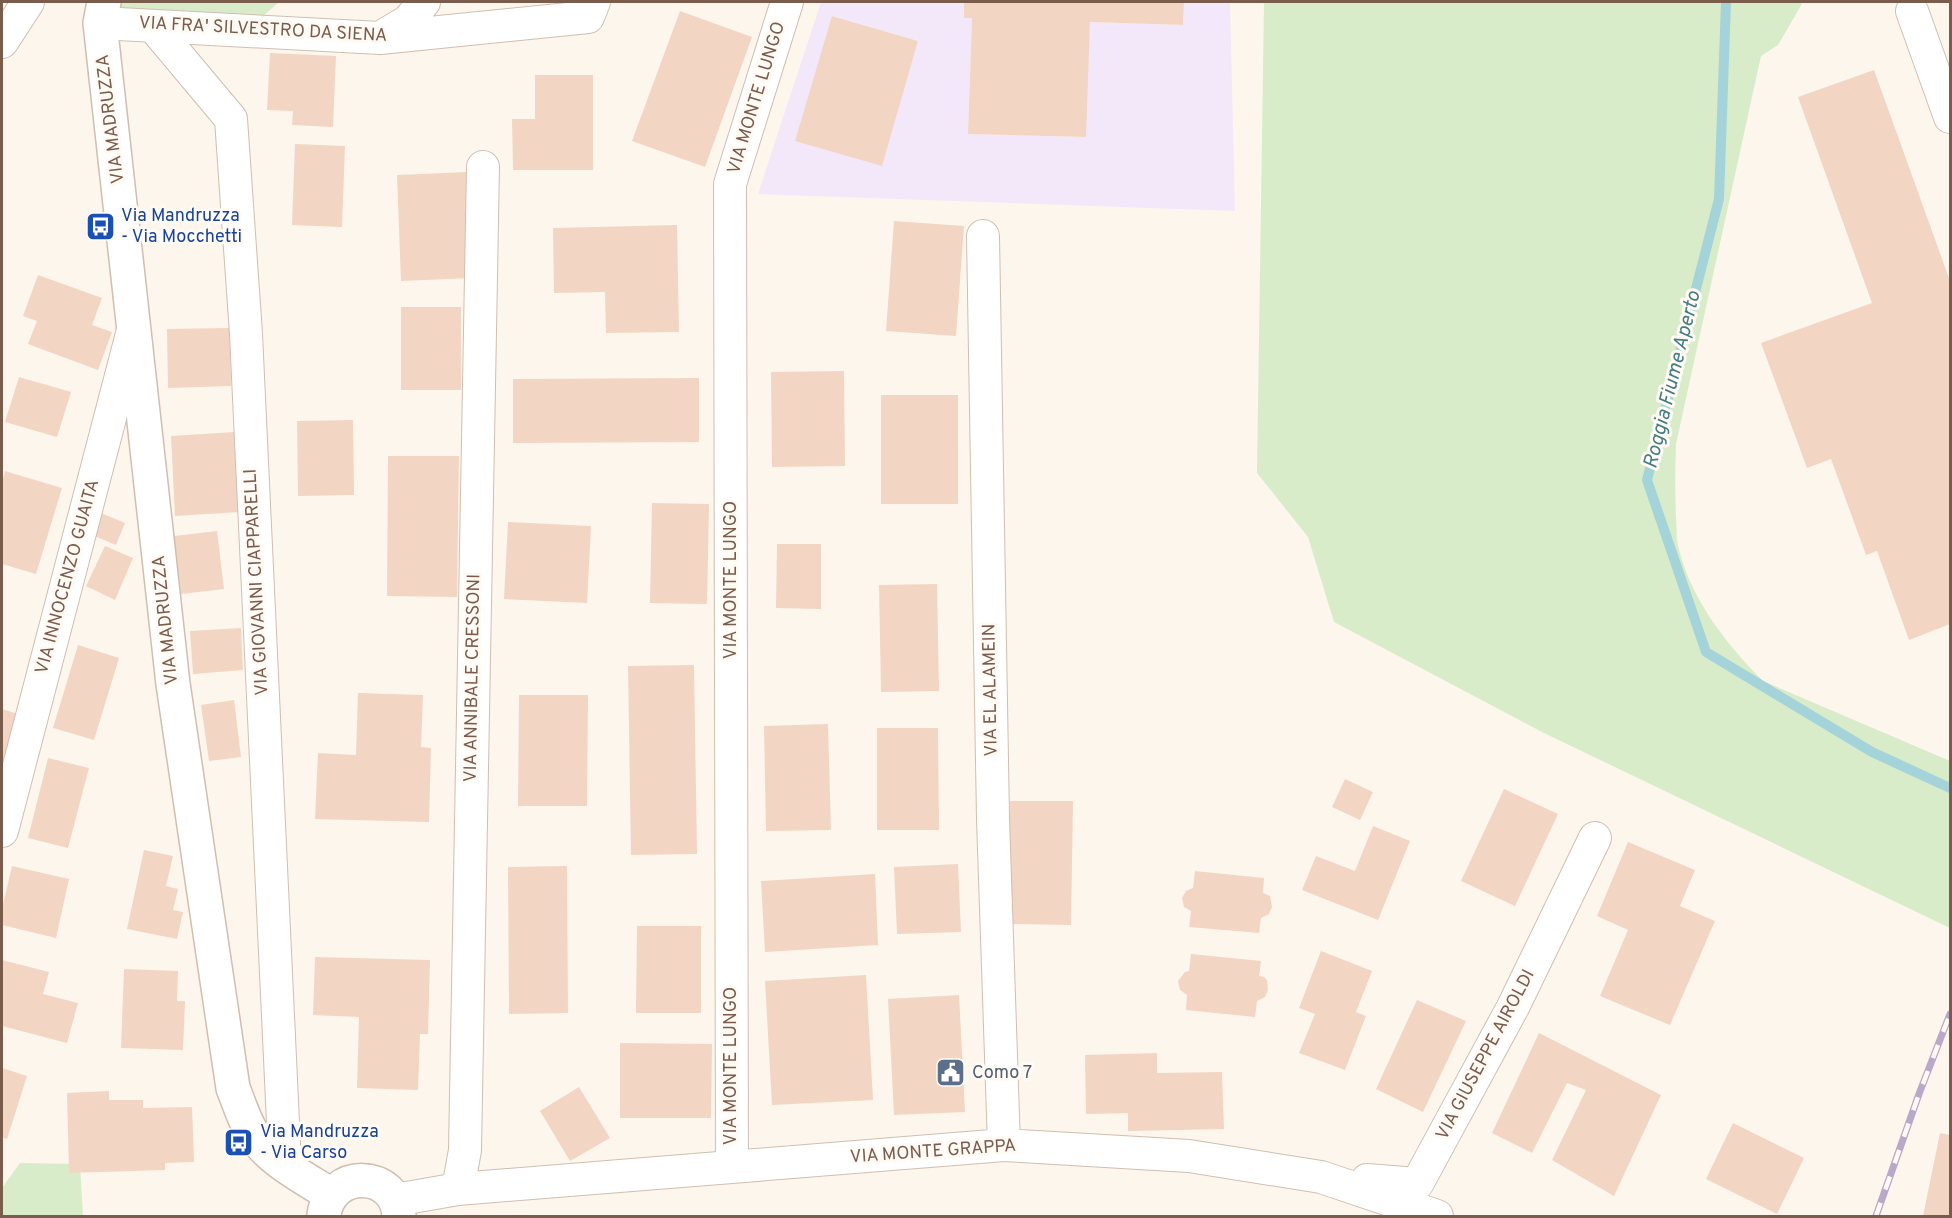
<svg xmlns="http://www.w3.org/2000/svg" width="1952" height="1218" viewBox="0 0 1952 1218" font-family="Overpass,sans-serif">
  <rect width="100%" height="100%" fill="#fdf6ec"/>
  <path fill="#f3e8fa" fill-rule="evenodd" d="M821,2H964V17L972,18L968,134L1085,137L1090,22L1183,25L1184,2H1230L1235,211L758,194ZM833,16L918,41L881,166Z"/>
  <path fill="#d8ecc9" d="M113,2H279L245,32L112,5Z
    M1264,2H1803L1778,45L1761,56L1676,444C1675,469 1675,493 1676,518C1677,527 1676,537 1678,546C1691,599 1725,643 1763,681L1950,761V928L1544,733L1334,622L1308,537L1257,473Z
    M20,1163L80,1164L83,1216H2V1188Z"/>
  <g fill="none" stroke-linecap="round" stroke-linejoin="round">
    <path stroke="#a5d3da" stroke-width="10" d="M1726,2L1719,199L1647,480L1706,652L1872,752L1950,788"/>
  </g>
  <path fill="#f3d5c3" d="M964,2H1184L1183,25L1090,22L1086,137L968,134L972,18H964Z
    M680,11L752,37L705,167L632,141Z
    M832,16L918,41L882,166L795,141Z
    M270,53L336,56L333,127L292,125L293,111L267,110Z
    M1874,70L1950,281V624L1909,640L1877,551L1866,555L1831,459L1807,468L1761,343L1872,303L1798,97Z
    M535,75H593V170H513L512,119H535Z
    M295,144L345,146L342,227L292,225Z
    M468,172L472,278L401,281L397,175Z
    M894,221L964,226L956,336L886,331Z
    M677,225L679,332L606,333L605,292L554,293L553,228Z
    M38,275L102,298L92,325L112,332L98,370L28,344L37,321L23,316Z
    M401,307H461V390H401Z
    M230,328L231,386L168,388L167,329Z
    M844,371L845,466L772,467L771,372Z
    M19,377L71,392L57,437L5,422Z
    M699,378V442L513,443V379Z
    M881,395H958V504H881Z
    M353,420L354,495L298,496L297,421Z
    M235,432L239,512L175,516L171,436Z
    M388,456H459L457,597L387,596Z
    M5,471L62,488L36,574L2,564V483Z
    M652,503L709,504L707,604L650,603Z
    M101,513L125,523L116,545L92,535Z
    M508,522L591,526L587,603L504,599Z
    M217,531L224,589L181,594L174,536Z
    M777,544H821V609L776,608Z
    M105,546L133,558L115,600L86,586Z
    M937,584L939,691L881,692L879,585Z
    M241,628L243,670L193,674L190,631Z
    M78,645L119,658L94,740L53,728Z
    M694,665L697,854L631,855L628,666Z
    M358,693L423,695L421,747L431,748L429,822L315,819L318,753L356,755Z
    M519,695H588L587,806H518Z
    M234,700L241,757L209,761L201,705Z
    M2,709L18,714L2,769Z
    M828,724L831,830L766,831L764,726Z
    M877,728H938L939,830H877Z
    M48,758L89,768L68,848L28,838Z
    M1345,779L1373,792L1360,820L1332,807Z
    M1504,789L1558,814L1515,906L1461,881Z
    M1010,801H1073L1071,925L1009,924Z
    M1373,826L1410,841L1378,920L1302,890L1316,856L1355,871Z
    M1628,842L1695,870L1680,906L1715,921L1670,1025L1600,996L1628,930L1597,916Z
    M144,850L173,856L166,886L178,889L173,910L183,912L177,939L127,929Z
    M958,864L961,932L897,934L894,867Z
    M12,866L69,879L56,938L2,925V909Z
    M567,866L568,1013L509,1014L508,867Z
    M1195,871L1264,878L1263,893L1270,896L1272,907L1269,914L1261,918L1259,933L1189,927L1191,911L1184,907L1182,898L1186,891L1193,888Z
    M875,874L878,945L765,952L761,881Z
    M637,926H701V1013H636Z
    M1321,951L1372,971L1356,1012L1366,1016L1345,1070L1299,1053L1315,1014L1299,1008Z
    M1191,954L1261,961L1259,976L1264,977L1267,980L1268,990L1265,997L1257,1001L1255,1017L1186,1010L1187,995L1180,990L1178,981L1185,972L1189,971Z
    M315,957L430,960L428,1034H420L418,1090L357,1088L359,1017L313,1015Z
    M2,960L49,972L43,994L78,1003L67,1043L2,1026Z
    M124,969L178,971L177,1001H185L183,1050L121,1048Z
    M866,975L873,1100L772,1105L765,981Z
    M959,995L965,1112L894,1115L888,999Z
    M1417,1000L1466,1021L1423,1112L1376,1089Z
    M1539,1033L1661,1095L1614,1196L1552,1160L1586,1090L1567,1083L1532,1153L1492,1133Z
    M620,1043L712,1044L711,1118H620Z
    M1157,1053V1073L1222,1072L1224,1129L1128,1131V1113L1086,1114L1085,1055Z
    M2,1068L27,1076L7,1139L2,1138Z
    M579,1087L610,1138L570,1161L540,1111Z
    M109,1091V1100H143V1108L192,1107L194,1162L165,1163V1170L69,1173L67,1093Z
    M1733,1123L1804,1158L1777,1214L1706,1179Z
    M1940,1133L1950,1135V1216H1923Z"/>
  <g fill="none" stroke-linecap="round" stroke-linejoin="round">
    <defs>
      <path id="minor" d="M1912,11L1950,117
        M100,23L380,38L588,17L594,2
        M153,26L231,119L246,334L285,1165
        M381,37L408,21L424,2
        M2,42L28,2
        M983,236L993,819L1004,1145
        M2,831L133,330
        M732,1167L730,184L787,2
        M1367,1180L1417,1184L1513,1007L1595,838
        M458,1189L465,1150L483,167
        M395,1200L458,1189L1004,1145L1189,1156L1321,1177L1437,1216"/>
      <path id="tertiary" d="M104,2L100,23L173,684L233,1088C239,1103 243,1117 251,1131C268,1160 303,1177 331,1195
        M324,1215C330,1168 397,1170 399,1216"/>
    </defs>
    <use href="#minor" stroke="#d1beb0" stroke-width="34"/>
    <use href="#tertiary" stroke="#d1beb0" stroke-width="36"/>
    <use href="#minor" stroke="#fff" stroke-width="32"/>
    <use href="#tertiary" stroke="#fff" stroke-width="33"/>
    <defs>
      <path id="rail" d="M1876,1216L1919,1094L1950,1014"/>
    </defs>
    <use href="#rail" stroke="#b9a8c9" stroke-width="7"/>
    <use href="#rail" stroke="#fffaf3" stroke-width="4.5" stroke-dasharray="14" stroke-linecap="butt"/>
  </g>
  <defs>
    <symbol id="bus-square" viewBox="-11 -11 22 22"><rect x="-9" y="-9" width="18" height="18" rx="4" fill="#1a4fb4" stroke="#fffaf3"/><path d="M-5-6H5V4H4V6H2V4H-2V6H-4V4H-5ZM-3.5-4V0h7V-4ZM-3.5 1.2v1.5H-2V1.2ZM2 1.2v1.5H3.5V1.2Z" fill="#fff"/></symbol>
    <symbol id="civic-square" viewBox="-11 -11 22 22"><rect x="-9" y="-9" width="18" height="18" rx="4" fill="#5c6f8a" stroke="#fffaf3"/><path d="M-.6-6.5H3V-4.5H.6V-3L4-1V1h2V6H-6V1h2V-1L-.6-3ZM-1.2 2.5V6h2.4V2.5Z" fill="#fff"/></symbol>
  </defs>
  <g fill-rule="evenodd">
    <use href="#bus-square" x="84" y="210" width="33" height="33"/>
    <use href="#civic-square" x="934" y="1056" width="33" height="33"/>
    <use href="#bus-square" x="222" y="1126" width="33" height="33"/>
  </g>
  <g text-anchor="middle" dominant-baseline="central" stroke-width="6" stroke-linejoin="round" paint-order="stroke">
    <g font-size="18" fill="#7a5c4d" stroke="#fffaf3">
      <text transform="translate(263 30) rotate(3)">VIA FRA' SILVESTRO DA SIENA</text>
      <text transform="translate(757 98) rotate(-73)">VIA MONTE LUNGO</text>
      <text transform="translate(111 119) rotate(-97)">VIA MADRUZZA</text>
      <text transform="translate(68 577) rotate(-75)">VIA INNOCENZO GUAITA</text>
      <text transform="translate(731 580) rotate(-90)">VIA MONTE LUNGO</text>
      <text transform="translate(257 582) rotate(-93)">VIA GIOVANNI CIAPPARELLI</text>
      <text transform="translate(166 620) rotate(-96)">VIA MADRUZZA</text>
      <text transform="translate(473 678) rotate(-89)">VIA ANNIBALE CRESSONI</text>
      <text transform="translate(991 690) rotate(-91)">VIA EL ALAMEIN</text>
      <text transform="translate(1486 1055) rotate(-62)">VIA GIUSEPPE AIROLDI</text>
      <text transform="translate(731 1066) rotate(-90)">VIA MONTE LUNGO</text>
      <text transform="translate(933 1152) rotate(-4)">VIA MONTE GRAPPA</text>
    </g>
    <g font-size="18" fill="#164399" stroke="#fffaf3" text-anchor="start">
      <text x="121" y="216">Via Mandruzza<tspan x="121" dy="21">- Via Mocchetti</tspan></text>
      <text x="260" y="1132">Via Mandruzza<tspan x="260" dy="21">- Via Carso</tspan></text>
    </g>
    <g font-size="18" fill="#4e5e75" stroke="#fffaf3" text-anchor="start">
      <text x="972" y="1073">Como 7</text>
    </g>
    <g font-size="20" font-style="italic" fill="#437c86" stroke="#fffaf3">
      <text transform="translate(1673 380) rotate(-76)">Roggia Fiume Aperto</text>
    </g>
  </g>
  <rect width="1952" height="1218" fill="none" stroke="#7a5c4d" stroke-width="6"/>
</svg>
